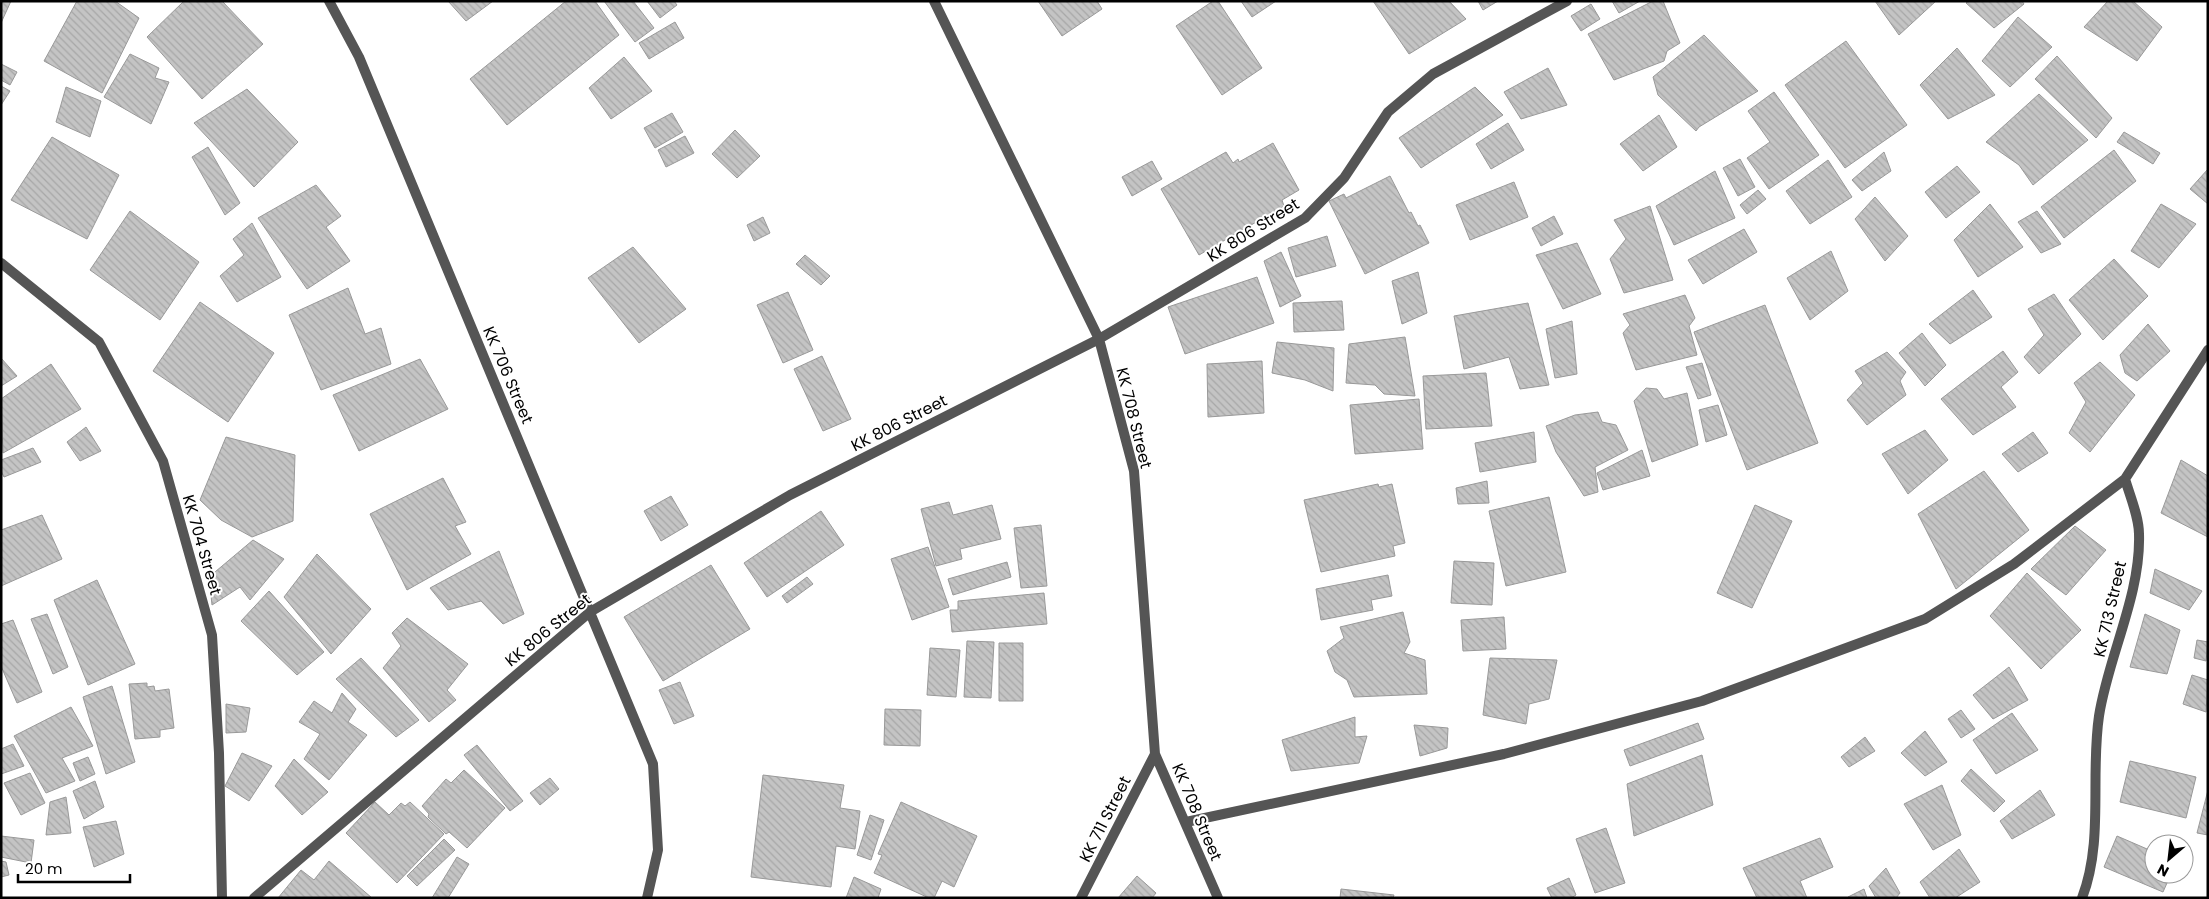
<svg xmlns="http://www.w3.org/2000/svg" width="2209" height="899" viewBox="0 0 2209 899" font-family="Poppins,sans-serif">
  <defs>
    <pattern id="building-back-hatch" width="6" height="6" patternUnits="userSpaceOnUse" patternTransform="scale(1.25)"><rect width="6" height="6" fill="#c4c4c4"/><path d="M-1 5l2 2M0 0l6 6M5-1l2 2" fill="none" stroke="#a7a7a7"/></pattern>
  </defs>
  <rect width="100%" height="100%" fill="#fff"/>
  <path fill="url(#building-back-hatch)" stroke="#999" d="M1,1H11L1,23Z
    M77,1H115L139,18L102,93L44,61Z
    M184,1H222L263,44L202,99L147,37Z
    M448,1H493L466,21Z
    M566,1H595L619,35L507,125L470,79Z
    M604,1H633L654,28L635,42Z
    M647,1H674L677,5L660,18Z
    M1038,1H1097L1102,9L1062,36Z
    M1213,1H1218L1262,68L1222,95L1176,26Z
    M1241,1H1276L1252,17Z
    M1373,1H1449L1466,19L1409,54Z
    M1478,1H1498L1483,10Z
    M1612,1H1640L1619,13Z
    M1653,1H1663L1680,43L1667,51L1664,61L1614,80L1588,34Z
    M1875,1H1936L1899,35Z
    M1968,1H2022L2024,4L1994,28L1966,3Z
    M2108,1H2133L2162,27L2137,61L2084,27Z
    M1591,4L1600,19L1581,31L1571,16Z
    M2018,17L2052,47L2010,87L1982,61Z
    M675,22L684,38L649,59L639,43Z
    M1704,35L1758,91L1699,127L1696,131L1658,95L1653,77Z
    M1846,41L1907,125L1845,168L1785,85Z
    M1957,48L1995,95L1948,119L1920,85Z
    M130,54L159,68L155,78L169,82L151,124L104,97Z
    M2057,56L2112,118L2096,138L2035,79Z
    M624,57L652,91L611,119L589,88Z
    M1,64L17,72L10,85L1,80Z
    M1548,68L1567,105L1521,119L1504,92Z
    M1,86L10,91L1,105Z
    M66,87L101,101L90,137L56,122Z
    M1475,87L1503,115L1421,168L1399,138Z
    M247,89L298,142L254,187L194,123Z
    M1774,92L1819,155L1769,189L1747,158L1770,142L1748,111Z
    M2039,94L2088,140L2033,185L2019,165L1986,142Z
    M672,113L683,132L655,148L644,128Z
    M1659,115L1677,147L1643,171L1620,144Z
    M1508,123L1524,150L1491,169L1476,144Z
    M735,130L760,156L737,178L712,154Z
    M2124,132L2160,153L2153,164L2117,142Z
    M685,136L694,153L666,167L658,150Z
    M52,137L119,175L87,239L11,200Z
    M1273,143L1299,190L1282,200L1284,206L1199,255L1161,189L1226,152L1233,163L1238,159L1239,162Z
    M208,147L240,203L225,215L192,157Z
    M2114,150L2136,181L2064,238L2041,207Z
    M1884,152L1891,171L1862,191L1852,180Z
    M1740,159L1755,187L1738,196L1723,168Z
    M1828,160L1852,197L1810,224L1786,191Z
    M1152,161L1162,179L1132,196L1122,177Z
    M1957,166L1980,192L1946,218L1925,192Z
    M2208,169V204L2190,189Z
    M1715,171L1735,218L1674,245L1656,206Z
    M1390,176L1409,213L1411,212L1418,226L1420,225L1429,243L1365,274L1329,201L1344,194L1346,198Z
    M1514,182L1528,217L1470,240L1456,205Z
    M316,185L341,216L326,227L350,261L307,289L258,218Z
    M1758,190L1766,199L1747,214L1740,205Z
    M1875,197L1908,236L1885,261L1855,219Z
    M1990,204L2023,247L1978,277L1954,240Z
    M2161,204L2196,224L2159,268L2131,251Z
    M1650,206L1673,280L1624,293L1610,259L1626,239L1614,220Z
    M130,211L199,262L160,320L90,270Z
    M2037,211L2061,244L2041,253L2018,222Z
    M1554,216L1563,234L1541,246L1532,228Z
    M763,217L770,233L754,241L747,225Z
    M252,223L281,277L237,302L220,276L244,255L233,239Z
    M1744,229L1757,252L1703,284L1688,260Z
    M1327,236L1336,266L1296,277L1288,248Z
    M1577,243L1601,294L1563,309L1536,255Z
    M633,247L686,309L639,343L588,278Z
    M1831,251L1848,291L1810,320L1787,278Z
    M1281,252L1301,296L1280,307L1264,261Z
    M805,255L830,276L821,285L796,264Z
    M2114,259L2148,296L2103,340L2069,300Z
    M1418,272L1427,313L1402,324L1392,281Z
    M1257,277L1274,323L1185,354L1168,307Z
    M348,288L365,334L381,328L391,364L321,390L289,315Z
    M1973,290L1992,317L1950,344L1929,324Z
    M788,292L813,350L783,363L757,305Z
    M2054,294L2081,334L2039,374L2024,357L2044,335L2028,309Z
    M1685,295L1695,318L1689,326L1697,355L1636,370L1623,333L1630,325L1623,314Z
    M1342,301L1344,330L1294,332L1293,303Z
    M200,302L274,353L228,422L153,371Z
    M1528,303L1549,385L1520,389L1509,357L1464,369L1454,316Z
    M1765,305L1818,443L1747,470L1694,332Z
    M1572,321L1577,374L1555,378L1546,329Z
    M2148,324L2170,351L2137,381L2125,373L2120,355Z
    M1922,333L1946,365L1925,386L1899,353Z
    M1405,337L1415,396L1384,394L1375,385L1346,383L1349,344Z
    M1277,342L1334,348L1333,391L1305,380L1272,373Z
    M2003,351L2018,372L2001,387L2016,407L1973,435L1941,399Z
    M1887,352L1906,372L1900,381L1906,395L1867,425L1847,400L1863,383L1855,371Z
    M822,356L851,419L823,431L794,369Z
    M1,358L17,376L1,386Z
    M420,359L448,409L359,451L333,395Z
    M1262,361L1264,413L1208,417L1207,364Z
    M2100,362L2135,395L2090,452L2069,433L2086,402L2074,383Z
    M1702,363L1711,395L1698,399L1686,367Z
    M51,364L81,409L3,453L1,399Z
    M1486,373L1492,426L1426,429L1423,376Z
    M1646,388L1657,389L1664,399L1687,393L1698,445L1652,462L1634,401Z
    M1419,399L1423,449L1355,454L1350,405Z
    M1718,405L1727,435L1706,442L1699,410Z
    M1598,412L1602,422L1616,425L1628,450L1595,467L1598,492L1584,496L1556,452L1546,426L1575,415Z
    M86,427L101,451L80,461L67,442Z
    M1925,430L1948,460L1908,494L1882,454Z
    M1534,432L1536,462L1480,472L1475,443Z
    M2033,432L2048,453L2018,472L2002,454Z
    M226,437L295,455L293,521L252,537L221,520L200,500Z
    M33,448L41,462L4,477L1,471V460Z
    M1642,450L1650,476L1603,490L1597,473Z
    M2181,460L2208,476V537L2161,513Z
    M1984,471L2029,530L1956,589L1918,514Z
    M443,478L466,522L455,526L471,554L407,590L370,514Z
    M1487,481L1489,503L1458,504L1456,488Z
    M1378,484L1379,487L1392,484L1405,543L1393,546L1395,556L1321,572L1304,500Z
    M671,496L688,525L661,541L644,511Z
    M1549,497L1566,572L1506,586L1489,511Z
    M949,502L953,515L992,505L1001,539L960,549L962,559L936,566L921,509Z
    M1755,505L1792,521L1752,608L1717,593Z
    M821,511L844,545L767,597L744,563Z
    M42,515L62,559L1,586V530Z
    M1041,525L1047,586L1021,588L1014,528Z
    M2075,526L2106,550L2066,595L2031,569Z
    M253,540L284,559L250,600L240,587L212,605L209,577Z
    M928,547L949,607L912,620L891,559Z
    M499,551L524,614L503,624L481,601L448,610L430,588Z
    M317,554L371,609L331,654L284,597Z
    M1454,561L1494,563L1492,605L1451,603Z
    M1007,562L1011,577L953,595L948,579Z
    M711,565L750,629L663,681L624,617Z
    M2155,569L2202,591L2189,610L2150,593Z
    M2027,573L2081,630L2041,669L1990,616Z
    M1388,575L1392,596L1371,600L1373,610L1321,620L1316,589Z
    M807,577L813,584L787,603L782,596Z
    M97,580L135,664L88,685L54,600Z
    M269,591L324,652L297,675L241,621Z
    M1044,593L1047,624L952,632L950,610H958V601Z
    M1403,612L1410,642L1404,653L1425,660L1427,694L1354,697L1347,680L1335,672L1327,651L1344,638L1340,627Z
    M47,614L68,667L53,674L31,619Z
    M2145,614L2180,630L2167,674L2130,667Z
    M1504,617L1506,649L1463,651L1461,620Z
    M407,618L468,664L447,690L456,700L429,722L383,668L401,646L392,633Z
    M13,620L42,692L17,703L1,666V624Z
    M2197,640L2208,642L2206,661L2194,658Z
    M967,641L994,642L991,698L964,697Z
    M999,643H1023V701H999Z
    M930,648L960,650L956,697L927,695Z
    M361,658L419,720L396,737L336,679Z
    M1490,658L1557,660L1549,699L1529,704L1526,724L1483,715Z
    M2009,667L2028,700L1993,719L1973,695Z
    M2192,675L2208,680L2206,712L2183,704Z
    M680,682L694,716L674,724L659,690Z
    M147,683V687L154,686L155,691L169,689L174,728L160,730V737L135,739L129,684Z
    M112,686L135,762L106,774L83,697Z
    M342,693L356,709L348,722L367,735L329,780L304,759L320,734L299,722L314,701L332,713Z
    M226,704L250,708L246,732L226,733Z
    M71,707L93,746L62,758L75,781L46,793L14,736Z
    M885,709L921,710L920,746L884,745Z
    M1961,710L1975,729L1961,738L1948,719Z
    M2012,713L2038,750L1996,774L1973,740Z
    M1355,717V737L1367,736L1359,763L1291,771L1282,740Z
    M1698,723L1704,739L1630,766L1624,750Z
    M1414,725L1448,728L1447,748L1420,756Z
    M1925,731L1947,762L1925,776L1901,753Z
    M1865,737L1875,751L1849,767L1841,757Z
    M13,744L24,766L1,774V749Z
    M477,745L523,801L510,811L464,755Z
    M242,753L272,766L249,801L225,786Z
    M1702,755L1713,805L1634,836L1627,784Z
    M88,757L95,774L80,781L73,763Z
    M294,759L328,792L302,815L275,786Z
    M2130,761L2196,777L2186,818L2120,802Z
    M1971,769L2005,801L1994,812L1961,781Z
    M464,770L505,808L467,848L449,832L446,834L428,817L429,814L422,806L446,779L451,783Z
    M30,773L45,803L21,815L4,783Z
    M763,775L844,785L840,808L860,811L855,849L836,846L831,887L751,877Z
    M550,778L559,789L540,805L530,793Z
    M95,781L104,807L84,819L73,791Z
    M1942,785L1961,835L1933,850L1904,804Z
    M2040,790L2055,815L2012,839L2000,821Z
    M2208,790V835L2197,833Z
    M66,797L71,833L46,835L50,802Z
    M375,802L389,815L401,803L405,806L410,802L444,834L397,883L346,833Z
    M901,802L977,836L954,887L942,881L934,898H929L874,873L882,855L878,854Z
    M870,815L884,820L871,860L857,855Z
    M116,821L124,854L94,867L83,827Z
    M1606,828L1625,883L1595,893L1576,839Z
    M1,836L34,840L31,863L1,857Z
    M2117,836L2154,852V874H2171L2163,892L2104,867Z
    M1820,838L1833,867L1800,881L1807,898H1757L1743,868Z
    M444,839L455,850L417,886L407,876Z
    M1959,849L1980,882L1955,898H1930L1920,882Z
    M457,857L469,864L448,898H432Z
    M1,861L6,862L9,875L1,877Z
    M329,861L372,898H278L301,870L314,880Z
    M1886,868L1900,893L1896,898H1876L1869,886Z
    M1137,876L1156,893L1152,898H1118Z
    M854,877L881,889L878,898H846Z
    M1569,878L1576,895L1571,898H1552L1547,888Z
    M1341,889L1394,895L1393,898H1340Z
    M1864,889L1867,898H1848V897Z"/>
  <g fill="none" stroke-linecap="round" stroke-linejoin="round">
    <path stroke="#555" stroke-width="10" d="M329,1L359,57L653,764L658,850L647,898
      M934,1L1099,339L1134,471L1155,754L1218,898
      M1,263L99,342L163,461L212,635L219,753L222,898
      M1186,822L1504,754L1702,701L1925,619L2014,564L2125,479
      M254,898L590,612L790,495L1099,339L1305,218L1344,178L1388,112L1433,74L1567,1
      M1081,898L1155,754
      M2082,898C2104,841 2090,776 2099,716C2108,657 2141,595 2139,534C2139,517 2130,496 2125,479L2208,350"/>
  </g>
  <g text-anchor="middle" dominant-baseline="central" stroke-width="4" stroke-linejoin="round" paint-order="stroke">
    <g font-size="16" fill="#000" stroke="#fff">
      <text transform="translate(1253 230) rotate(-32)">KK 806 Street</text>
      <text transform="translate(508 375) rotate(67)">KK 706 Street</text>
      <text transform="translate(1134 418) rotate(76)">KK 708 Street</text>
      <text transform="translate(899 423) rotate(-27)">KK 806 Street</text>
      <text transform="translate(202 545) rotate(74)">KK 704 Street</text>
      <text transform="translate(2110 609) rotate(-77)">KK 713 Street</text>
      <text transform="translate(548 630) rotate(-39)">KK 806 Street</text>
      <text transform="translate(1197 812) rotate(67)">KK 708 Street</text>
      <text transform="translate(1105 819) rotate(-63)">KK 711 Street</text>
    </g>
  </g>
  <rect width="2209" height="899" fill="none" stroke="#000000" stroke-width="5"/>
  <g transform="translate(2169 859) rotate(208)"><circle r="24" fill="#ffffff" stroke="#999999"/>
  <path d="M0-4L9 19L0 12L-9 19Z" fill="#000000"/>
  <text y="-8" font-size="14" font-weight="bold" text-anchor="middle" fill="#000000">N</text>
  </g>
  <path d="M18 874v8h112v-8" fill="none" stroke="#000000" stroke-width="2.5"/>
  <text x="25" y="874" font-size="15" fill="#000000" stroke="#ffffff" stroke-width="4" paint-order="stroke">20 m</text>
</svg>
